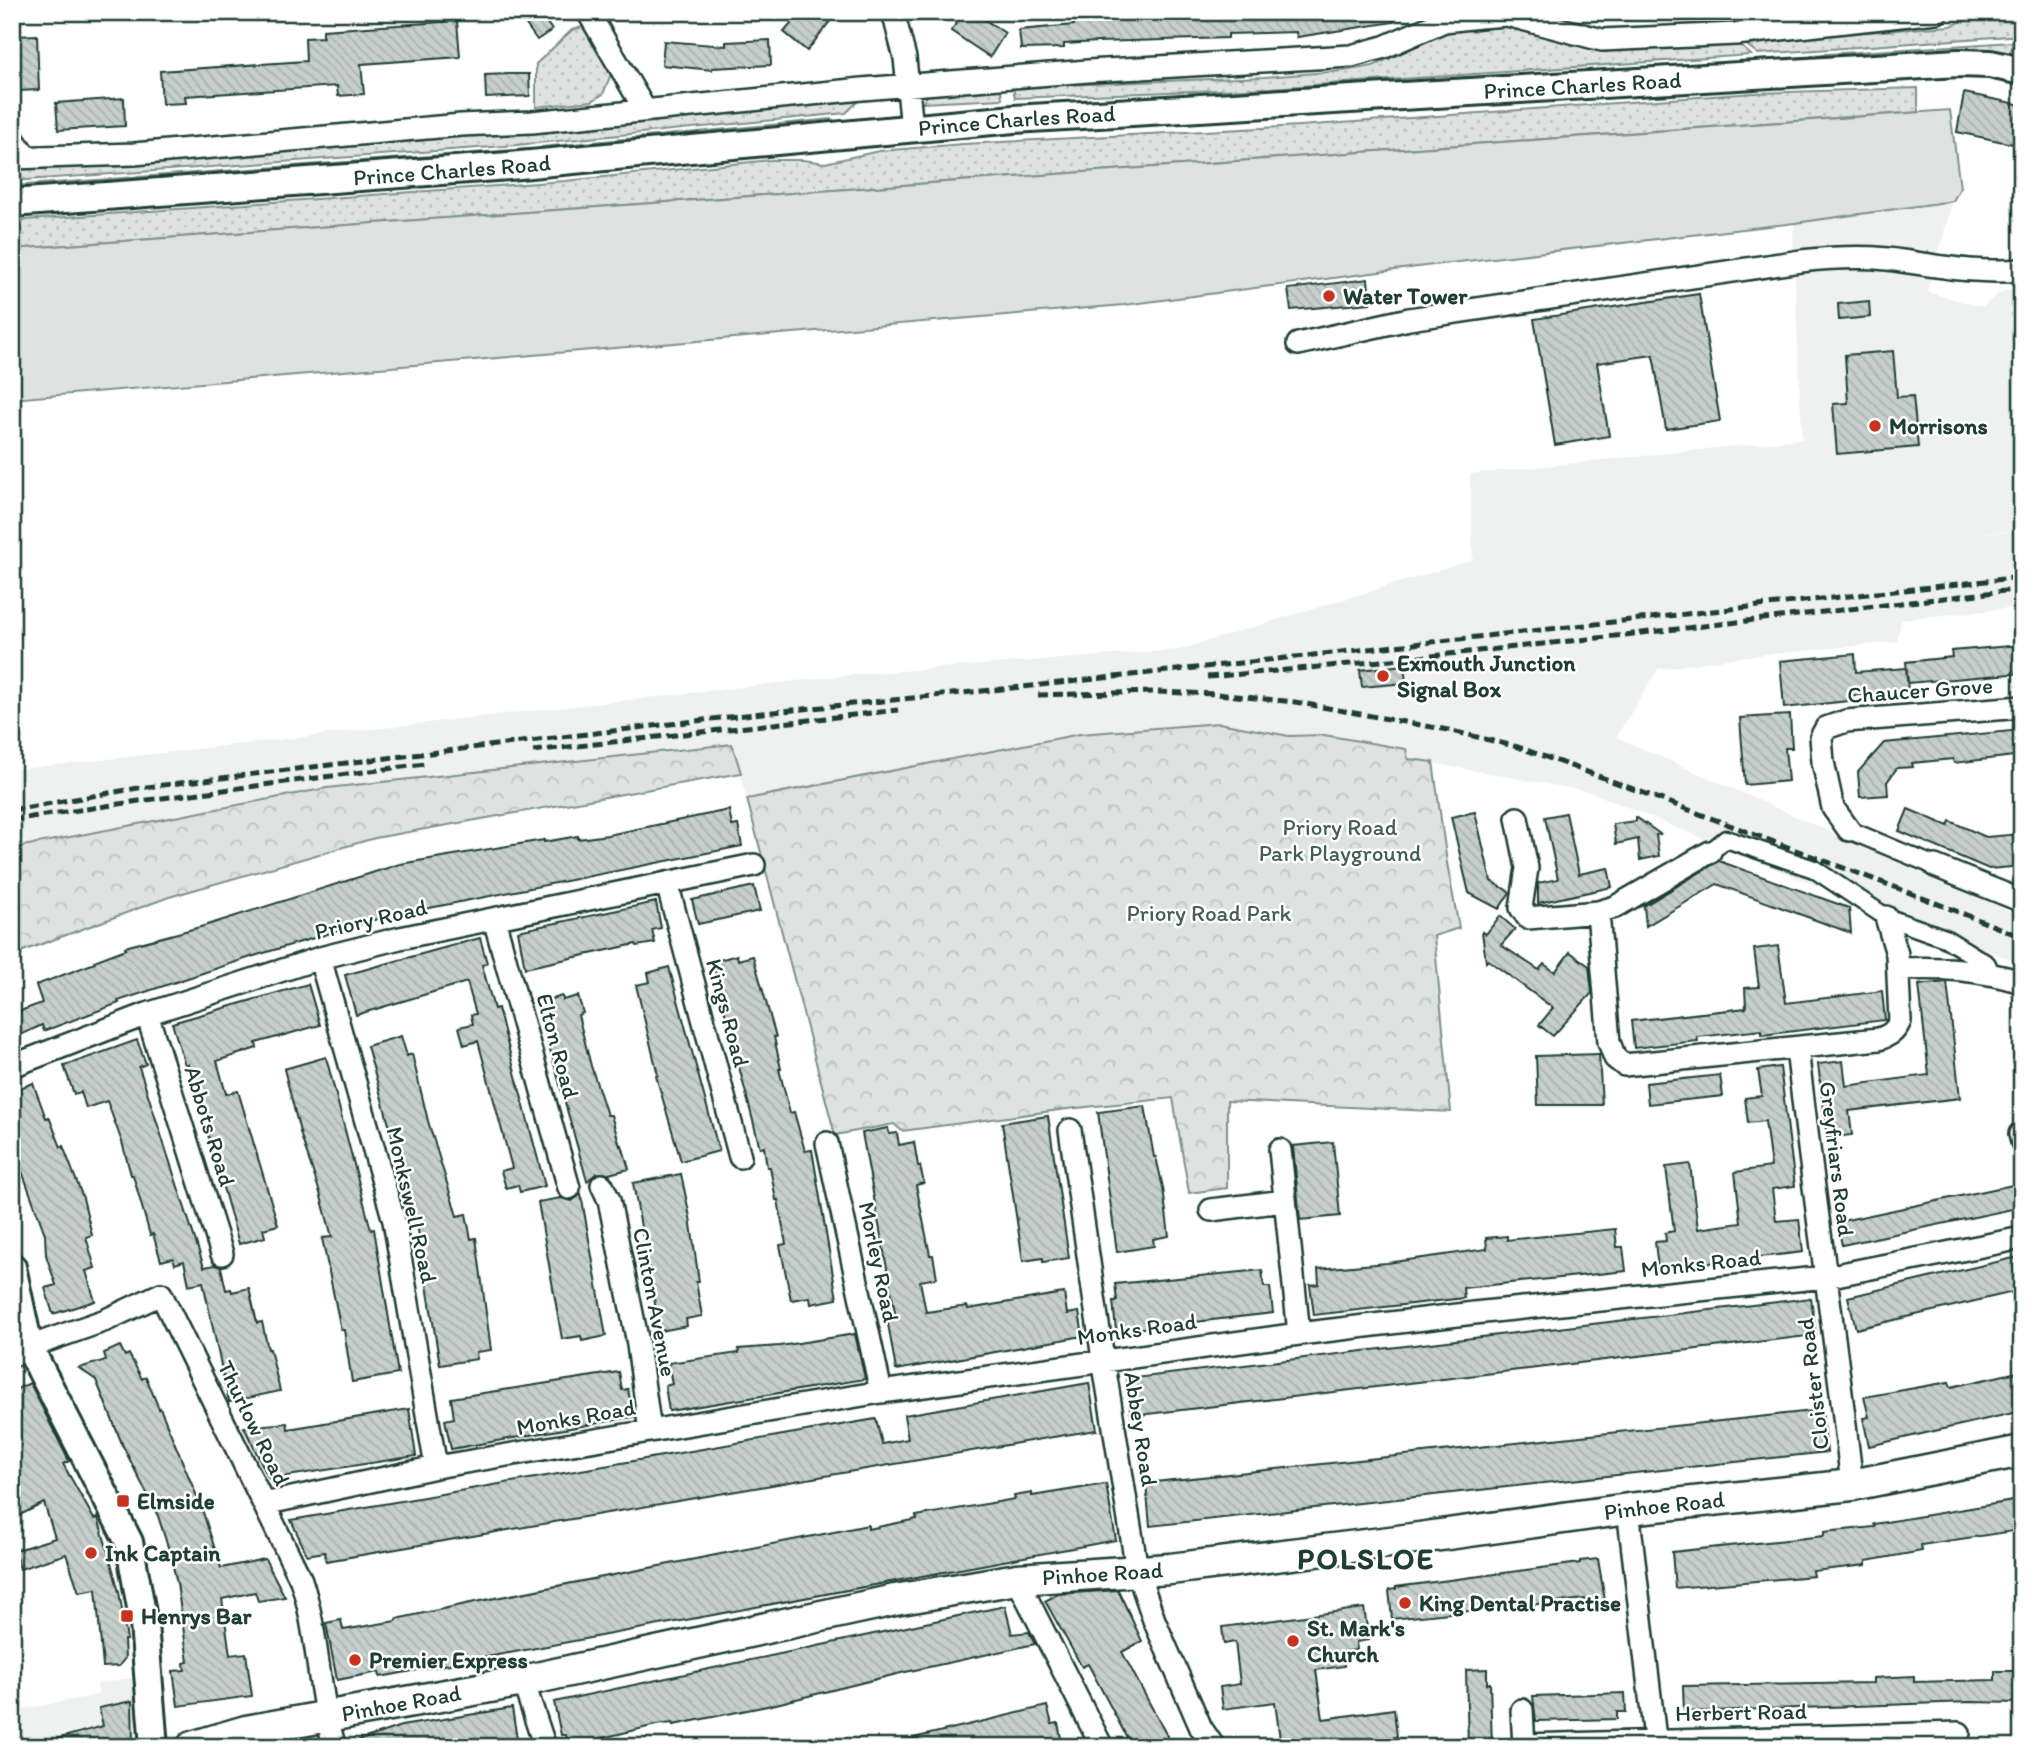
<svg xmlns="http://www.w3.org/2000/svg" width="2034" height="1759" viewBox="0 0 2034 1759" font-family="Itim,sans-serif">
  <defs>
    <pattern id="grass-dots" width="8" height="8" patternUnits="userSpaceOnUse" patternTransform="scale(1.75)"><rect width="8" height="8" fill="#dee3e2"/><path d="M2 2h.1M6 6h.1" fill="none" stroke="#bec4c2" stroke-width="1.8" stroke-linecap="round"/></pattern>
    <pattern id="forest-crowns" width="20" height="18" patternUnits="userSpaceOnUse" patternTransform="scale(1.75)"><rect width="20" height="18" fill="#dee3e2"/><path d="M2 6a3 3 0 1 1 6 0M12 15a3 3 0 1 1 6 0" fill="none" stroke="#bec4c2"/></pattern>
    <pattern id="building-back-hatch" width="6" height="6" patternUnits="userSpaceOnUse" patternTransform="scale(1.75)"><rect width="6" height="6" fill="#c7cfcc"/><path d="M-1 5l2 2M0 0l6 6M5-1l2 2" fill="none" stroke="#aab3b0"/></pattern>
  </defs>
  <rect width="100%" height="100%" fill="#fff"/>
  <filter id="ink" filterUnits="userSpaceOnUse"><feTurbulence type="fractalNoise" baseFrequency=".0143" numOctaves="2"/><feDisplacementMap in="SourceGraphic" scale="14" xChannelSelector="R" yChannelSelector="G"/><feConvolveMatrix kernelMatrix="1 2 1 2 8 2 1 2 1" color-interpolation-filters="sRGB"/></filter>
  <g filter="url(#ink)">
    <path fill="#eef1f0" d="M1953,201L1927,292L1983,307L1998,294L2014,288H2022V530L1961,534L2022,531V607L1901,619L1897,642L1748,656L1658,669L1616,737L2022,917V964L1805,881L1591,792L1411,759L1080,734L747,799L731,744L327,788L12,848V770L849,675L1178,650L1473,560L1470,474L1802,439L1793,233L1795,223Z
      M132,1678L137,1717L136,1747H12V1711L98,1695L97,1683Z"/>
    <path fill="url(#grass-dots)" stroke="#7e908b" stroke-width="2" d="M1983,12H2022V35L1758,54L1742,41L1951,26Z
      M1485,24L1512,25L1602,50L1618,51L1735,41L1751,55L1270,88L1015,98L1013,87L1264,77L1343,71L1373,66L1445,33Z
      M586,26L608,65L611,74L603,94L592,101L536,107V64L572,30Z
      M2012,42L2013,46L2009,54L1984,51L1812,61V55Z
      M1001,87L1002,99L923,103L926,97L933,92Z
      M1918,88V112L12,249V221L565,181L771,160H803L825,163L879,151L963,144L1300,126L1754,93Z
      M860,99L846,113L506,146L12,181V168Z
      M831,119V126L542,154V147Z
      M529,149V155L12,193V186Z"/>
    <path fill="url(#forest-crowns)" stroke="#7e908b" stroke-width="2" d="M1219,723L1289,736L1324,735L1406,749L1408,759L1433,762L1447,863L1459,928L1434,936L1451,1112L1227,1101V1188L1189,1193L1173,1098L1067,1109L902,1131L894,1124L835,1135L747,799L1080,734Z
      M732,744L741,773L375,838L169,897L12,955V848L327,788Z"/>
    <path fill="#dee3e2" stroke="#7e908b" stroke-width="2" d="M1950,110L1960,188L1953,201L1795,223L1433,265L1124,305L12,399V249Z"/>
    <path fill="url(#building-back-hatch)" stroke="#1f3d34" stroke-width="2" d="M517,12H539L552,30L537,40Z
      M801,12H822L831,20L807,51L784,32Z
      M964,12H973L1005,33L990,57L951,31Z
      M1202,12H1280V15L1301,12H1393L1394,22L1297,37L1296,32L1228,34V38L1098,42L1064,44V48L1021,49L1019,30L1074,25L1073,19Z
      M457,21L460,57L361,64L364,94L338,96L337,86L185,96L186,103L162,104L160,71L306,61L305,38L323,37V30Z
      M37,35L39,90L17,91L15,36Z
      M770,40L771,65L712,68V70L662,65L664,41L726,46V42Z
      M509,74H529L530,96L486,98L485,75Z
      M1964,93L2022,105V146L1957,132Z
      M124,98L125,126L58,130L56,103Z
      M1368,279L1370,303L1291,310L1288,289Z
      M1699,294L1720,421L1666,429L1653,355L1597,363L1609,436L1555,445L1534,319Z
      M1869,301L1870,317L1839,320L1838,304Z
      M1893,351L1897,397L1913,396L1918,447L1837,454L1833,404L1848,403L1845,355Z
      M2022,645V673L1908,683L1906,662L1952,657L1951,651Z
      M1855,654L1856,672L1906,668L1908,690L1848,696V701L1784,708L1780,661Z
      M1404,665L1406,683L1362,687L1360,670Z
      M1790,715L1792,748H1785L1788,781L1745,785L1740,718Z
      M2022,730V755L1954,763L1953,759L1912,763L1913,767L1897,768L1887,782L1888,795L1860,797L1858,772L1884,743Z
      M1908,809L1948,826L1950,821L1986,837L2020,834L2022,866L1989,869L1899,831Z
      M729,810L732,826L738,825L742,846L384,917L254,956L118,1001L119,1003L44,1031L42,1025L12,1039V1014L42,1003L36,985L95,963L94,961L126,949L125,947L204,926L400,864L544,840V842L578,836V839L608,835Z
      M1475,812L1491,881L1510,892L1499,909L1469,893L1451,817Z
      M1566,813L1579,874L1608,868L1612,887L1538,903V883L1558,879L1545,817Z
      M1636,817L1660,834L1656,835L1659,856L1640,860L1638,839L1616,844L1613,824L1636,821Z
      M1719,861L1849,908L1851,933L1717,884L1646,926L1644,906Z
      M754,886L760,911L698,924L692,900Z
      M656,902L661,928L652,930L655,943L637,946L636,944L525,968L518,931Z
      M1500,916L1515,929L1501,945L1539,970L1544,964L1555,972L1570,952L1589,966L1592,993L1553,1036L1539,1025L1553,1008L1488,960L1486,962L1482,932L1486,934Z
      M480,938L487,963L482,965L494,1009L498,1008L545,1186L520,1192L518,1185L506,1188L501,1171L512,1168L478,1041L464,1045L459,1027L473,1024L471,1015L476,1014L467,982L356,1015L345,975Z
      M1778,946L1786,1003L1882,991L1885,1020L1762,1035V1030L1697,1037L1698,1041L1634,1048L1631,1021L1746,1008L1745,988L1759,987L1754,949Z
      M737,955L738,960L753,956L776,1037H774L781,1069H779L790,1113L794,1112L805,1151L812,1150L837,1299L811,1304L810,1297L791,1300L780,1245L786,1244L778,1200H776L770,1167H767L764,1147L760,1148L712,962Z
      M669,967L719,1151L681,1161L656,1076L658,1075L636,985L650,982L648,973Z
      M1947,982L1960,1098L1849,1111L1852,1135L1827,1138L1818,1064L1843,1061L1846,1086L1929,1075L1919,985Z
      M308,984L320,1025L256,1043L257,1048L217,1061L226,1094L238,1091L278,1225L263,1229L265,1237L239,1244L188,1064L185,1065L172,1023Z
      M562,996L563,1000L578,996L583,1013L578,1015L591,1066L607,1115H611L620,1146L622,1145L629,1169L609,1174L597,1173L587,1181L537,1003Z
      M401,1036L407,1056L412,1054L428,1121L457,1216L466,1214L471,1239L476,1238L491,1350L476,1352L477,1359L440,1365L417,1224L367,1046Z
      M137,1040L146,1064L139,1067L204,1267L215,1265L221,1267L226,1290L231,1289L232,1292L249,1288L257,1323L262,1322L268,1349H270L280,1391L229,1402L203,1282L189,1285L184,1261L175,1264L173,1258L161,1261L153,1234L150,1235L133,1175H131L122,1142L107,1101L86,1108L81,1092L74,1094L64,1066Z
      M1599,1054L1602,1105H1538L1536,1056Z
      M326,1057L371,1230L374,1229L398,1374L352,1382L344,1330H341L322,1238L332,1237L320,1193L301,1136L284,1069Z
      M1780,1067L1795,1186L1772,1189L1776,1221L1799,1219L1803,1252L1658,1269L1655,1242L1666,1241L1665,1233L1674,1231L1666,1167L1690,1164L1698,1229L1741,1223L1735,1172L1771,1167L1765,1121L1748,1123L1745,1098L1762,1096L1758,1070Z
      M1720,1075L1723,1096L1648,1104L1646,1083Z
      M33,1083L46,1118L49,1117L61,1147L63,1146L83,1198L92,1235L86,1237L95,1268L86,1271L95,1301L53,1314L45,1288L56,1285L46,1255L45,1234L12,1144V1091Z
      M1145,1106L1154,1157H1156L1163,1188L1169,1236L1153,1239L1154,1246L1117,1252L1098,1112Z
      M1048,1116L1069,1258L1043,1262V1258L1023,1261L1002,1123Z
      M888,1128L889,1134L897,1133L899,1145L914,1142L918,1166H920L924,1183L916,1185L930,1255H933L937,1278L920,1281L926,1312L967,1306L968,1309L1064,1293L1067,1314L1079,1312L1083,1336L896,1370L887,1318L896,1317L862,1133Z
      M1333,1142L1340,1216L1300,1220L1293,1146Z
      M681,1174L690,1217L699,1282H696L702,1316L686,1319L687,1326L660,1331L633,1183Z
      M2022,1183V1207L1842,1245L1837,1222Z
      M581,1194L606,1336L582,1341L581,1336L562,1339L538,1202L561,1198L572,1201Z
      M1615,1229L1617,1247H1623L1626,1271L1463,1288L1464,1298L1314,1315L1310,1285L1319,1284L1318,1269L1387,1263L1487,1249L1486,1238L1507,1236V1240Z
      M2022,1256V1290L1856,1329L1848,1297Z
      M1262,1270L1264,1287H1270L1273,1313L1116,1331L1113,1301H1117L1115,1284Z
      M1811,1298L1816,1335L1131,1416L1126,1379Z
      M855,1334L865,1379L669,1411L665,1386L672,1384L668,1363L739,1353L738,1349L780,1346Z
      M120,1346L125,1356L129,1354L142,1379L146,1377L159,1409L160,1408L201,1506L221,1568L265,1559L285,1597L258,1601L255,1592L222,1599L230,1655L246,1653L252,1696L178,1706L173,1671L185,1670L184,1663L188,1662L177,1583L169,1550L158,1516L123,1446L96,1380L79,1368L106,1360L104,1353Z
      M2022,1371V1411L1869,1446L1863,1418L1869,1417L1864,1397L1949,1382L1951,1387Z
      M619,1372L622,1390L628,1389L633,1417L451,1449L445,1420L454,1418L451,1398Z
      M30,1383L69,1461L63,1464L94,1519L98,1518L107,1548L119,1592L127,1640H124L125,1658L119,1666L103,1667L96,1589L79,1592L66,1554L20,1569L14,1551L55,1538L44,1503L12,1519V1391Z
      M1089,1383L1097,1430L1065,1435L326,1561L325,1552L307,1555L291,1520L876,1419L882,1444L908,1439L904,1415Z
      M409,1409L416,1456L269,1479L244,1427L287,1423L288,1429Z
      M1822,1410L1827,1452L1150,1526L1146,1483Z
      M1106,1484L1116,1540L380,1677L379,1672L337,1680L326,1623L341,1620L343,1630L396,1621V1619L475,1602L834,1532L868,1525V1529L917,1519L916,1516L1015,1499L1014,1496L1032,1493V1496Z
      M2019,1500L2022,1526L2013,1528V1531L1921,1545L1922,1551L1866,1561V1565L1813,1571L1814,1576L1675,1588L1672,1552L1824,1536V1532L1875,1527L1874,1524Z
      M1598,1559L1605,1601L1586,1604L1585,1599L1392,1619L1389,1590L1396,1589V1587L1580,1563V1561Z
      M1118,1590L1142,1641L1122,1652L1173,1747H1132L1088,1664L1082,1667L1045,1601L1058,1594Z
      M1005,1606L1012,1634L1029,1632L1035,1644L901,1673L772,1705L673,1725L672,1723L656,1725L569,1746L566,1735H561L554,1702Z
      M1364,1608L1369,1640L1356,1642L1357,1650L1342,1652L1344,1666L1316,1670L1323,1719L1394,1709L1397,1737L1327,1747H1281L1275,1702L1223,1709L1220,1687L1240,1684L1235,1642L1224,1644L1222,1627Z
      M1487,1669V1684L1490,1683L1492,1747H1468L1466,1670Z
      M1995,1671H2017L2018,1703L1970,1702L1684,1712L1683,1686L1873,1683V1678L1914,1676V1682L1995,1680Z
      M1625,1693L1626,1712H1617V1719L1536,1721L1533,1696Z
      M132,1701L133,1747H47L46,1742L103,1726L99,1708Z
      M1047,1706L1052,1724L1058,1723L1061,1738L1025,1747H906L905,1740Z
      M512,1708L517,1739L511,1740L512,1747H348V1744L401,1726Z"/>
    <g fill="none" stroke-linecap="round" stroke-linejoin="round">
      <defs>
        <path id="pedestrian" d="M1849,830L1935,866
          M1710,852L1726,839L1814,869L1886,917L1945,938L1987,964L1991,973"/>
        <path id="minor" d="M588,12L645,110
          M893,12L905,58L912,129
          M12,137L26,157
          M12,158L134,154L461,125L532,122L862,89L1088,71L1351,56L1384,47L1444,21L1480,17L1507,15L1602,40L1736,34L1937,12
          M1298,344L1409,319L1801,261C1829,258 1858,256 1887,259C1936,265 1971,274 2022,270
          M1517,818L1527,868L1521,908L1528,918L1598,912L1615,907L1710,852
          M1849,830L1833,808L1823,762L1821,737L1826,728L1846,721L2022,707
          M1935,866L2022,901
          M667,883L740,1157
          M1598,912L1609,1042L1615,1058L1624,1065L1879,1039C1890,1035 1895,1032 1900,1021L1897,954L1886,917
          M494,919L569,1188
          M320,958L394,1221L436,1467
          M1898,969C1945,967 1976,969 2022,982
          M147,1014L222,1254
          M1797,1048C1813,1194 1836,1339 1852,1485
          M12,1066L147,1014L320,958L400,938L754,865
          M1070,1130L1103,1359L1137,1570L1154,1620L1201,1728L1214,1747
          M2020,1134L2022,1142
          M827,1143L881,1392
          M1280,1150L1299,1334
          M602,1185L609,1200L637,1338L650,1431
          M1211,1210L1284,1201
          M12,1356L29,1347L106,1320L161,1294L301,1580C319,1634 317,1692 335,1747
          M264,1504L436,1467L881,1392L1299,1334L1474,1313L1826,1277L2022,1238
          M1628,1509L1656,1747
          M1017,1579L1102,1747
          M523,1681L545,1747
          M1522,1710L1524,1747
          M1524,1745L1959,1733"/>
        <g id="tertiary">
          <path id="s1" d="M12,203L509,166L1014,119L1958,63L1990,64L2022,71"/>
          <path d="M12,1267L29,1347L129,1542L144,1624L154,1747"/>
        </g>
        <g id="secondary">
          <path id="s2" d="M192,1747L246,1731L523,1681L895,1600L1017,1579L1170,1569L1390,1542L1628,1509L1852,1485L2022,1451"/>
        </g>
      </defs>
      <use href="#pedestrian" stroke="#1f3d34" stroke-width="21"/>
      <use href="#minor" stroke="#1f3d34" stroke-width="26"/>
      <use href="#tertiary" stroke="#1f3d34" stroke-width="32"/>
      <use href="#secondary" stroke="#1f3d34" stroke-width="35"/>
      <use href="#pedestrian" stroke="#fff" stroke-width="16"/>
      <use href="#minor" stroke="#fff" stroke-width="21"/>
      <use href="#tertiary" stroke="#fff" stroke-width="26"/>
      <use href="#secondary" stroke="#fff" stroke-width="30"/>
      <path stroke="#1f3d34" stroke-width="5" stroke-dasharray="10 5" stroke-linecap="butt" d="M1207,677C1480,654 1751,620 2022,589
        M1038,695L1156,692L1217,694L1295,702L1448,730L1518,747L1601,777L1900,889L2022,937
        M533,751L898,710
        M12,810L138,788L762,713L1041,685L2022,577
        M12,820L139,801L425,764"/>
    </g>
  </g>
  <g fill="#c8321e" stroke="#fff" stroke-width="2.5">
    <circle cx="1329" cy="296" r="7"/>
    <circle cx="1875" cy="426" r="7"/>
    <circle cx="1383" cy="676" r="7"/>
    <rect x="116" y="1494" width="14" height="14" rx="3.5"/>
    <circle cx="91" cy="1553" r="7"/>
    <circle cx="1405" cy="1603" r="7"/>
    <rect x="120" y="1609" width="14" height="14" rx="3.5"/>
    <circle cx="1293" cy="1641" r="7"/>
    <circle cx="355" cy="1660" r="7"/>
  </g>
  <g text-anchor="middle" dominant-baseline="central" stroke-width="5" stroke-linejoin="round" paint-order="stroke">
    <g font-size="23" fill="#1f3d34" stroke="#fff">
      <text stroke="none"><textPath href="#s1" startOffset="1575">Prince Charles Road</textPath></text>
      <text stroke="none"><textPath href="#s1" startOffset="1008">Prince Charles Road</textPath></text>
      <text stroke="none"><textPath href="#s1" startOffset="441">Prince Charles Road</textPath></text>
      <text transform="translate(1920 690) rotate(-4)">Chaucer Grove</text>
      <text transform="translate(371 919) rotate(-13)">Priory Road</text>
      <text transform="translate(728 1013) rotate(75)">Kings Road</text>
      <text transform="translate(558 1046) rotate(75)">Elton Road</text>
      <text transform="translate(210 1126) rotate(73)">Abbots Road</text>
      <text transform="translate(1837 1159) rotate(83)">Greyfriars Road</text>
      <text transform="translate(412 1205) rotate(77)">Monkswell Road</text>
      <text transform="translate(879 1262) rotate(78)">Morley Road</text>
      <text transform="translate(1701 1263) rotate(-6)">Monks Road</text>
      <text transform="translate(655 1302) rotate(79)">Clinton Avenue</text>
      <text transform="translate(1137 1329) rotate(-8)">Monks Road</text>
      <text transform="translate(1813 1384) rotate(-97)">Cloister Road</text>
      <text transform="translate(576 1417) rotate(-10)">Monks Road</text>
      <text transform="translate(254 1423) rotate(64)">Thurlow Road</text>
      <text transform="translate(1141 1429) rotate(81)">Abbey Road</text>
      <text stroke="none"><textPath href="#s2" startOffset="1494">Pinhoe Road</textPath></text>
      <text stroke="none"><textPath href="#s2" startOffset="928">Pinhoe Road</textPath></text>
      <text stroke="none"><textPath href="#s2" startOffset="214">Pinhoe Road</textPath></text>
      <text transform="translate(1741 1712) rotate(-1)">Herbert Road</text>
    </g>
    <g font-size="23" font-weight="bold" fill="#1f3d34" stroke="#fff" text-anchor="start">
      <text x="1343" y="296">Water Tower</text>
      <text x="1889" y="426">Morrisons</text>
      <text x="1397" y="663">Exmouth Junction<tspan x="1397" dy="26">Signal Box</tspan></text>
      <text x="137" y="1501">Elmside</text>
      <text x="105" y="1553">Ink Captain</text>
      <text x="1419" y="1603">King Dental Practise</text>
      <text x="141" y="1616">Henrys Bar</text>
      <text x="1307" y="1628">St. Mark's<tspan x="1307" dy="26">Church</tspan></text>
      <text x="369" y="1660">Premier Express</text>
    </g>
    <g font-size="23" fill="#455e57" stroke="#fff">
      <text x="1340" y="827">Priory Road<tspan x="1340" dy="26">Park Playground</tspan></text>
      <text x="1209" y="913">Priory Road Park</text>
    </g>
    <g font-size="30" font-weight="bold" letter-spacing="2" fill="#1f3d34" stroke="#fff">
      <text x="1366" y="1558">POLSLOE</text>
    </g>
  </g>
  <rect width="2034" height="1759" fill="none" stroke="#fff" stroke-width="42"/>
  <rect x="21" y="21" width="1992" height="1717" fill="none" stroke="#1f3d34" stroke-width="2.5" filter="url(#ink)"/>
</svg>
